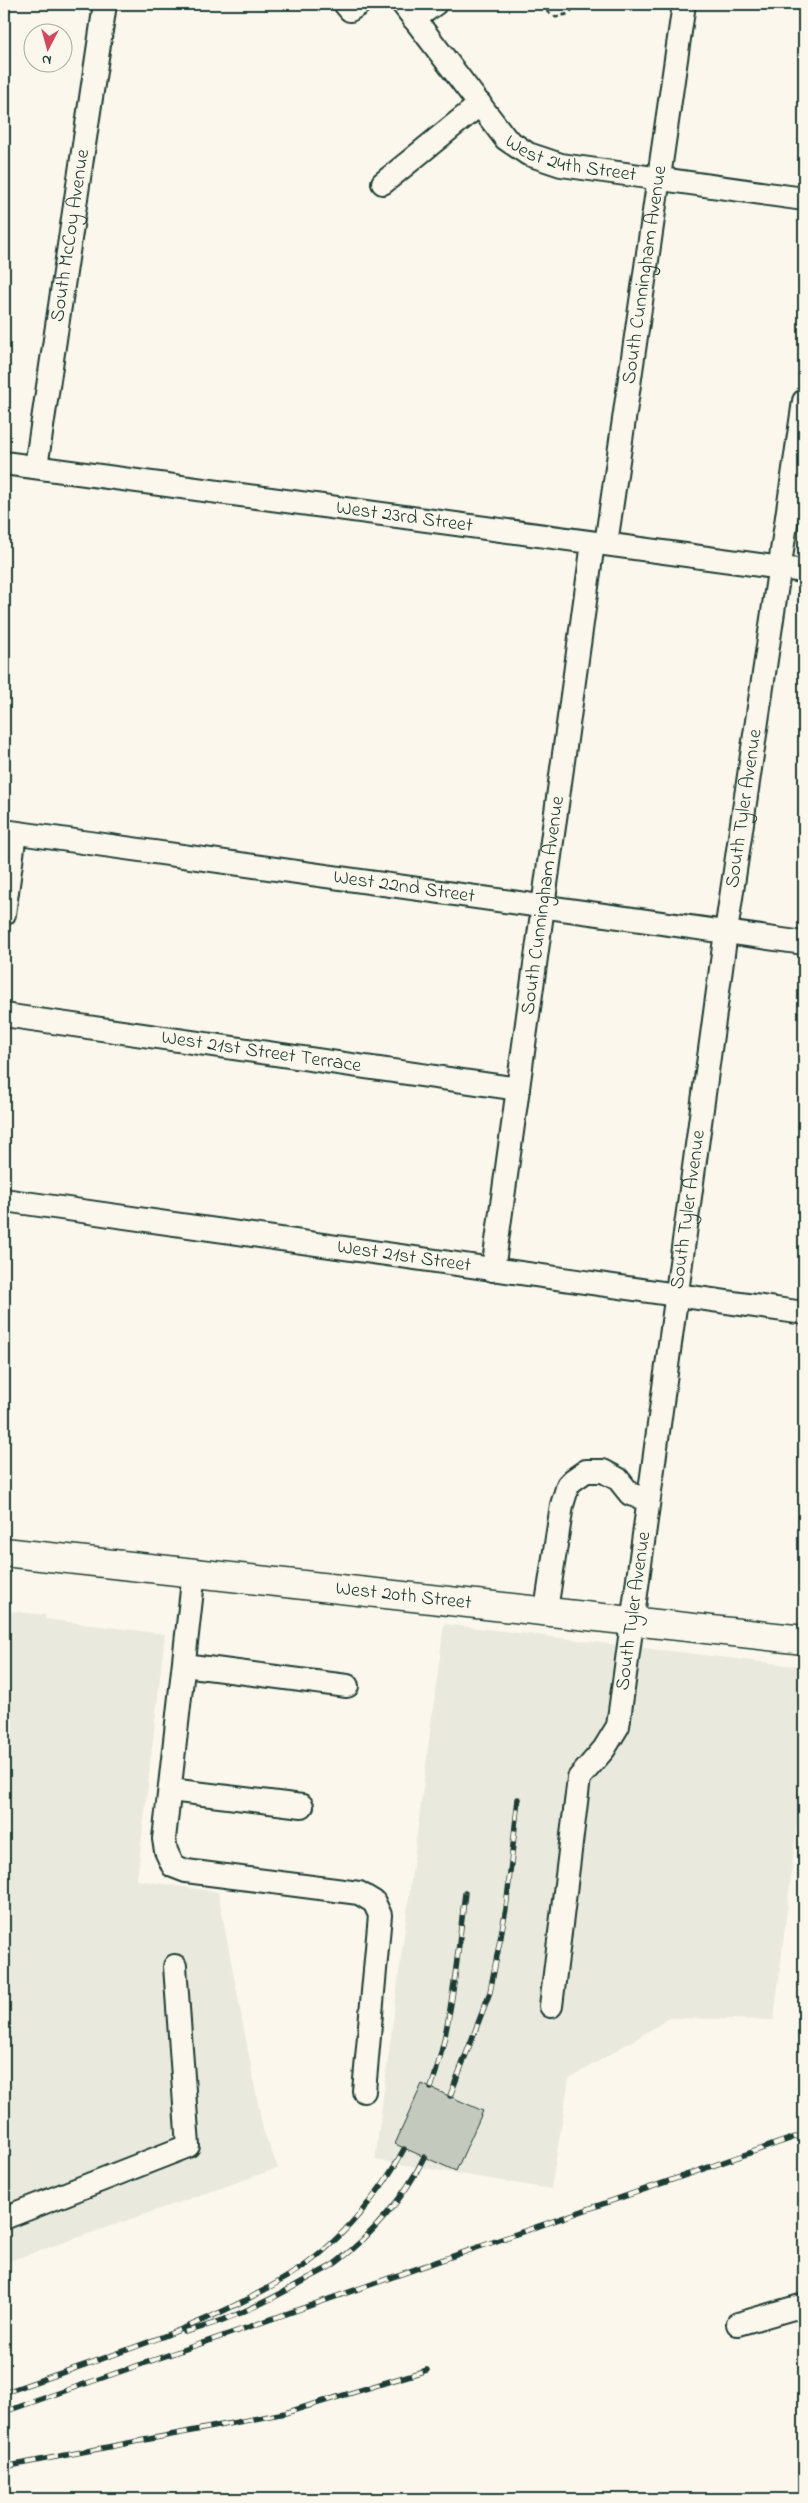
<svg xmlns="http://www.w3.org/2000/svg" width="808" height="2503" viewBox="0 0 808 2503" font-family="'Indie Flower',sans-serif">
  <rect width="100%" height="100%" fill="#fbf7ec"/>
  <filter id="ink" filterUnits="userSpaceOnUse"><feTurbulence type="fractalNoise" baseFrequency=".02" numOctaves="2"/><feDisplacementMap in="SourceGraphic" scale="10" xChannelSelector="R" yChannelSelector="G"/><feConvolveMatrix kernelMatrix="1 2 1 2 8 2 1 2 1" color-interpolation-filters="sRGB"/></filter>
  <g filter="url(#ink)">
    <path fill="#eae9de" d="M10,1611L45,1615V1619L165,1634L137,1880L218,1892L263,2130L278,2168L4,2263V1630H7Z
      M444,1624L804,1667V1765L774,2020L670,2018L569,2079L551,2189L375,2160Z"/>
    <path fill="#c4c9be" stroke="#1f3d34" d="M422,2084L483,2111L456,2171L395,2144Z"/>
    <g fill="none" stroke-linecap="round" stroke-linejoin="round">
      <defs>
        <g id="minor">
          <path d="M345,4L350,10L359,4"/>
          <path id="s1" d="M403,4L506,139L528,154L561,165L804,199"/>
          <path d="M414,19L435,4"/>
          <path d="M383,183L480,104"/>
          <path id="s2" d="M4,463L804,571"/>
          <path id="s3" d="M36,467L105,4"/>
          <path id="s4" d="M606,544L684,4"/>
          <path id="s5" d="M4,831L804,943"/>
          <path d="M4,914L15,833"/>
          <path id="s6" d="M4,1015L518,1089"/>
          <path id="s7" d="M4,1200L804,1313"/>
          <path id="s8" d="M493,1270L593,543"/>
          <path d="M194,1572L164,1839L166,1851L173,1866L186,1871L359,1893L374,1902L380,1915L364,2091"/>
          <path d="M546,1610L562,1505L568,1485L573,1480L586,1471H603L618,1479L630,1494L648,1500"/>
          <path d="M184,1665L347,1686"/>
          <path d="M170,1790L302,1806"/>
          <path id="s9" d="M551,2006L579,1778L604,1749L618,1726L726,932L804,401"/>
          <path d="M4,2218L188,2146L175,1966"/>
          <path d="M738,2324L804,2305"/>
        </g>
        <g id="major">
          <path id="s10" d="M4,1552L804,1640"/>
        </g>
      </defs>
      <use href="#minor" stroke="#1f3d34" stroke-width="26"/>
      <use href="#major" stroke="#1f3d34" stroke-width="31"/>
      <path stroke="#1f3d34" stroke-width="3" stroke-dasharray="5 4" stroke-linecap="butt" d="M541,4L545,10L556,17L568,14L577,4"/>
      <use href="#minor" stroke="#fbf7ec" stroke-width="22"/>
      <use href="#major" stroke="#fbf7ec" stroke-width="28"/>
      <defs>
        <path id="rail" d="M431,2088C452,2025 457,1958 465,1893
          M450,2096L490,1992L506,1909L518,1799
          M185,2332C229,2321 269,2301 307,2279C317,2273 328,2269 337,2262C371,2236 406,2196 424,2157
          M4,2393C104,2357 211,2327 301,2268C340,2242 383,2190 404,2149
          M4,2412L804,2134
          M4,2467L285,2413L427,2370"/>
      </defs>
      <use href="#rail" stroke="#1f3d34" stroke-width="5.5"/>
      <use href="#rail" stroke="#fbf7ec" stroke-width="4" stroke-dasharray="11" stroke-linecap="butt"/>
    </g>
  </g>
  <g text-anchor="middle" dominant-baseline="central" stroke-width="4" stroke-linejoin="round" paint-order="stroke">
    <g font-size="20" fill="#1f3d34" stroke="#fbf7ec">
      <text stroke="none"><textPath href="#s1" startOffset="239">West 24th Street</textPath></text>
      <text stroke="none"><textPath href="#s3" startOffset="234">South McCoy Avenue</textPath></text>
      <text stroke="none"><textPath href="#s4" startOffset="272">South Cunningham Avenue</textPath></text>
      <text stroke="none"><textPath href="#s2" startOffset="404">West 23rd Street</textPath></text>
      <text stroke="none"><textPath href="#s9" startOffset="1221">South Tyler Avenue</textPath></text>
      <text stroke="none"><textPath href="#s5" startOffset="404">West 22nd Street</textPath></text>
      <text stroke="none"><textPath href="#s8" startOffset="368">South Cunningham Avenue</textPath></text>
      <text stroke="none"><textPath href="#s6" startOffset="260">West 21st Street Terrace</textPath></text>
      <text stroke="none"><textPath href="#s9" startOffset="816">South Tyler Avenue</textPath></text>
      <text stroke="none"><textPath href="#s7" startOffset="404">West 21st Street</textPath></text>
      <text stroke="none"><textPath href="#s10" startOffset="402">West 20th Street</textPath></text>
      <text stroke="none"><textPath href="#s9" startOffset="411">South Tyler Avenue</textPath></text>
    </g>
  </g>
  <rect width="808" height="2503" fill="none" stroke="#fbf7ec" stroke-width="20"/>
  <rect x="10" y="10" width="788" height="2483" fill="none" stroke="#1f3d34" stroke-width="2" filter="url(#ink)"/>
  <g transform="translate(48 48) rotate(186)"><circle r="24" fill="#fbf7ec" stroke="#a3ada2"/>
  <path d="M0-4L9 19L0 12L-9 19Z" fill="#d1495b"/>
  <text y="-8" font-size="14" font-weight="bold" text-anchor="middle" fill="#1f3d34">N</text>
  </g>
</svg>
